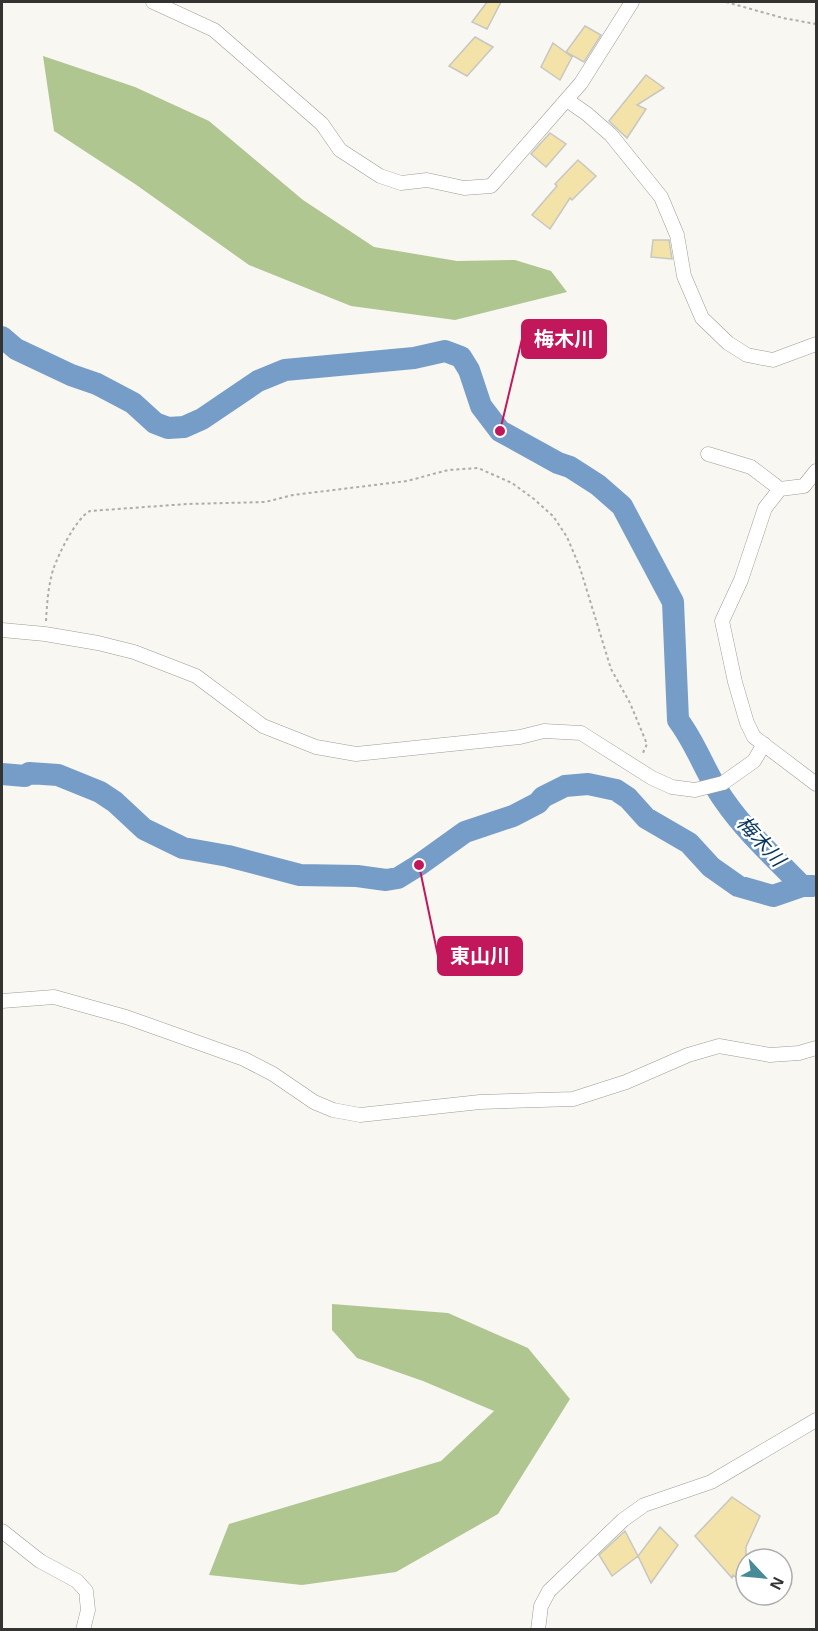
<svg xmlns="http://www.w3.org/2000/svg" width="818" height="1631" viewBox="0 0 818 1631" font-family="Helvetica,'Noto Sans JP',sans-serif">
  <rect width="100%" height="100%" fill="#f8f7f2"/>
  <path fill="#b0c691" d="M43,56L135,87L209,121L303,200L374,247L457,261L515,260L551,271L567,292L455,320L351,306L249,265L135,184L54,131Z
    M332,1304L448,1313L528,1348L570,1399L498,1514L396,1572L302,1585L209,1575L229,1524L441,1461L494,1411L423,1381L357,1358L332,1330Z"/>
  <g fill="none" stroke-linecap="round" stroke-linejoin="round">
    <path stroke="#769dc7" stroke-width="22" d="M2,337L16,349L71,375L97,384L133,403L155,423L168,428L184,427L202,419L258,381L285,370L414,358L445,351L461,357L469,370L481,406L500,431L558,463L570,467L598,485L622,506L673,602L678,720C697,745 706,775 724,800C746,832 775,858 802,886
      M2,774L25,776L29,773L58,775L100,792L115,802L144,829L183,848L228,856L300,875L357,876L386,880L398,878L419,865L465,832L513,816L538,803L543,797L565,786L588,784L616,790L628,798L646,818L689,843L711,867L738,886L773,896L802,886H813"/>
  </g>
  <path fill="#f3e3a9" stroke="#c7c6c1" stroke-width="1.5" d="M487,2H501L487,29L472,22Z
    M585,26L601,35L584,62L566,52Z
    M475,37L493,47L467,76L449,66Z
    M553,43L572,57L560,80L541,67Z
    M646,75L664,88L637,105L646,109L627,138L609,121Z
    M550,133L566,144L546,167L531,154Z
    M578,160L596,176L572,200L570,198L550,229L532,215L557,186L555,184Z
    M653,240H669L672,259L651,257Z
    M732,1497L760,1516L746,1547V1586L733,1575L732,1578L695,1536Z
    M660,1527L678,1545L651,1583L638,1556Z
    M625,1531L638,1556L612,1576L599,1555Z"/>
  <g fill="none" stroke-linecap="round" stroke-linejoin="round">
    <defs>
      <path id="minor" d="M153,2L214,30L322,124L340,150L380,176L401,183L427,180L464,188L491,186L581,83L632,2
        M567,100L587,114L611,135L661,197L677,235L684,276L702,318L728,343L747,355L773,360L816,344
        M708,454L751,467L780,489
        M816,471L804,486L780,489L765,508L741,580L722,621L735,682L747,723L754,737L816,784
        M2,630L45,634L98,643L134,652L196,676L263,726L316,747L356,754L520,737L544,731L581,733L652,778L672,787L695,790L723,783L754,761L764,744
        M2,1001L54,997L126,1017L244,1059L273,1074L314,1102L333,1110L360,1115L480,1102L573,1099L626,1082L688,1055L719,1046L770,1055L799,1053L816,1048
        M2,1531L40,1561L77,1581L86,1591L88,1610L83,1630
        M538,1630L541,1606L549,1591L623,1520L644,1505L711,1482L816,1420"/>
    </defs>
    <use href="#minor" stroke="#9d9c98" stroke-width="15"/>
    <path stroke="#aeada9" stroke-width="2" stroke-dasharray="3 3" stroke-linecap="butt" d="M726,2L783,18L816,24
      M46,621C47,604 48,587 53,570C58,555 76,518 90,511L187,504L265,502L293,495L407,481L448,470L478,468L512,483L534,499L553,516L567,537L580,568L611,669L630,703L647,744L642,755"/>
    <use href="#minor" stroke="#fff" stroke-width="14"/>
  </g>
  <g text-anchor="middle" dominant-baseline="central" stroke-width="5" stroke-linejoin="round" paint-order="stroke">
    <g font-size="20" font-style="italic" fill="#07355d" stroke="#fff">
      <text transform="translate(761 841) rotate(48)">梅木川</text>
    </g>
  </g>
  <path fill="none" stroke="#c2185b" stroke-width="2" d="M500 431L522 339M419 865L438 956"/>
  <g fill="#c2185b" stroke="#fff" stroke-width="2">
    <circle cx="500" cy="431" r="6"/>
    <circle cx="419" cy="865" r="6"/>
  </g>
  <g fill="#c2185b" stroke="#c2185b" stroke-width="2">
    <rect x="522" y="320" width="84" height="38" rx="6"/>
    <rect x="438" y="937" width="84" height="38" rx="6"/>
  </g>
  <g font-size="20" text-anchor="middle" font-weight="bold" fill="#fff">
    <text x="564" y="346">梅木川</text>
    <text x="480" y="963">東山川</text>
  </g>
  <rect width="818" height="1631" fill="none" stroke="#333331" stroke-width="6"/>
  <g transform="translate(764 1577) rotate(116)"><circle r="28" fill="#ffffff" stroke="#adadad" stroke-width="1.5"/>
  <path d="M0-4.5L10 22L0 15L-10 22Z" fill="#468b97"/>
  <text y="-9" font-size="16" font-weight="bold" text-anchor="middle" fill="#333331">N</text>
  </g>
</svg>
